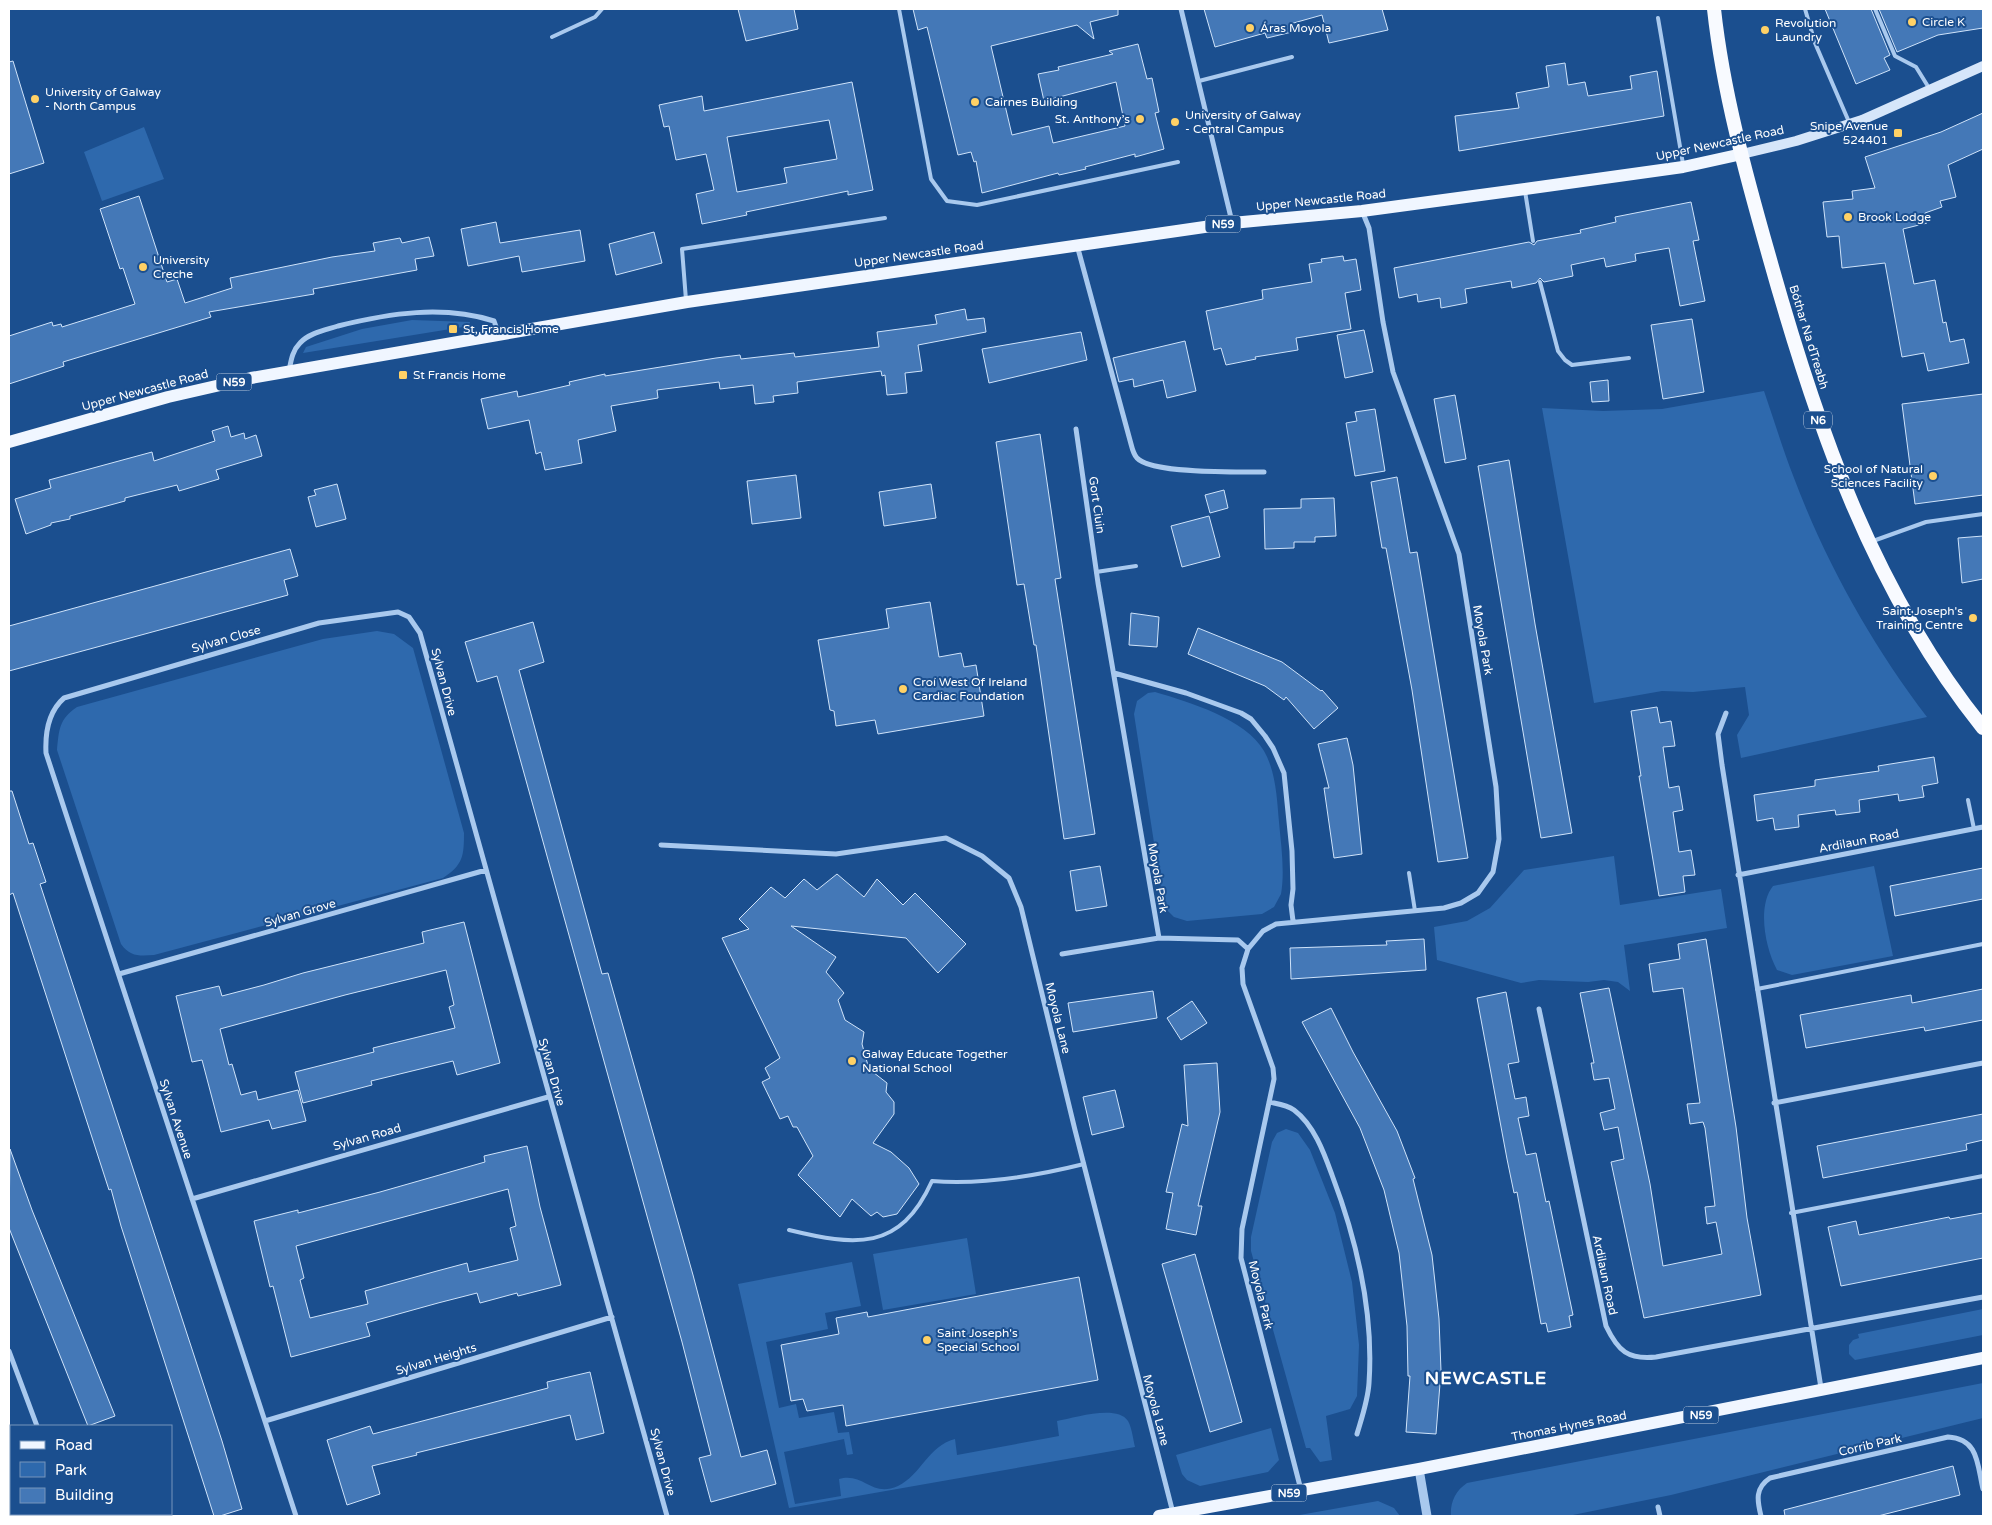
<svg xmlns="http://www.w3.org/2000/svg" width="1992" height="1525" viewBox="0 0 1992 1525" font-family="'Varela Round',sans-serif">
  <rect width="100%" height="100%" fill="#1b4f8f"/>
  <path fill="#2e69ad" d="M144,127L164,179L102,201L84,152Z
    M412,320L470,322L469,326L303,353L306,347L362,329Z
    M1764,391C1774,420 1783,450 1794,478C1826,563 1872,645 1927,717L1741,758L1737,735L1749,715L1745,687L1693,692L1662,691L1594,703L1542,408L1603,411L1662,409Z
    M377,631L394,634L413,648L464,833C464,856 463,865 443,878L154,955C140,956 130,957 121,944L57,750C59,730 59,719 77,707L323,639Z
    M1155,692C1189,702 1246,719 1264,751C1276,772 1277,799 1279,822C1281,845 1285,871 1281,894L1274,907L1262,914L1187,921L1174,917L1164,907L1134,714L1137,701L1148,693Z
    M1614,856L1620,905L1721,889L1727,928L1624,945L1630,991L1618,982L1604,980L1588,982L1539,980L1521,983L1437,960L1434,927L1467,921L1490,908L1524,870Z
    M1874,866L1893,956L1792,975L1777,970C1765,948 1757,906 1773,886Z
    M1286,1129L1298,1133L1310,1150L1335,1213L1352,1282L1359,1345L1357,1396L1350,1409L1326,1416L1332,1460L1320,1462L1310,1448H1306L1251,1251V1237L1272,1142L1277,1133Z
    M967,1238L976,1294L883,1310L873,1254Z
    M852,1262L861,1306L825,1313L828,1329L766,1342L779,1408L796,1404L799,1418L834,1412L838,1433L849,1432L853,1454L847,1455L844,1439L784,1452L795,1504L841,1496L839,1479C864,1472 871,1498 898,1486C921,1475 928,1446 955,1439L957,1455L1059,1436L1057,1421C1074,1418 1117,1404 1128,1421C1132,1428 1133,1439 1135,1447L789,1508L738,1284Z
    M1983,1309V1335L1855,1360L1849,1354V1345L1853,1340L1859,1338L1858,1334Z
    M1983,1383V1418L1671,1495L1568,1516H1451C1450,1503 1455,1491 1467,1483Z
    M1271,1428L1279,1460L1268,1472L1200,1486L1187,1480L1182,1474L1176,1455Z
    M1378,1501L1394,1508L1400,1516H1294Z"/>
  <path fill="#4478b7" stroke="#cfe3fa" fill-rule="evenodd" d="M738,9H794L798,29L746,41Z
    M913,9H1118V15L1090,22L1094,39L1077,25L991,46L1012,135L1049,126L1053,143L1125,126L1116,82L1044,101L1038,74L1059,70L1058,67L1113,54L1109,51L1138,44L1147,79L1152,78L1159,112L1155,113L1164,149L1135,157V154L1085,167L1086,169L1059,175L1058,173L982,193L976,161L974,162L971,152L958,155L927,27L918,30Z
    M1204,9H1382L1388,30L1329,43L1322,15L1290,24L1292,32L1267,38L1265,33L1215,47Z
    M1825,9H1871L1890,55L1884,58L1890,70L1856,84Z
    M1879,9H1983V28L1938,35L1897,52Z
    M13,61L44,163L9,174V62Z
    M1565,63L1568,85L1585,82L1588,96L1632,89L1630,76L1657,71L1664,116L1459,151L1455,116L1519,108L1516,93L1549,87L1546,66Z
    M852,82L873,190L848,195V191L746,212L747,215L702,224L696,194L714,190L706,154L676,160L669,126L664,127L659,105L702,96L704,111ZM829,120L837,159L784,168L787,183L737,192L727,137Z
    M1983,113V149L1948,165L1956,197L1940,201L1942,207L1925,213L1927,223L1903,229L1914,284L1935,280L1943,323L1946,322L1950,342L1964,339L1969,363L1928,371L1924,353L1902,357L1885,263L1842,268L1839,236L1827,237L1823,202L1853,199L1852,191L1875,188L1865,157L1941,132Z
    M139,196L167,282L177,279L185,303L232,288L230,278L332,257L375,251L373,243L400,238L402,243L429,237L434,256L415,259L417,270L313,289L314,294L209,312L211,317L63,362L64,366L9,384V336L52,322L53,326L61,324L62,327L135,304L123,268L120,269L100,209Z
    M1691,202L1699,240L1693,241L1705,301L1680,306L1669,248L1635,254L1636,261L1606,267L1604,258L1571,265L1573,276L1544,282L1540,278L1536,283L1512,288L1511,281L1465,289L1467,303L1441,308L1440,298L1418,302L1417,294L1399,298L1394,268L1529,242L1534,245L1537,241L1581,233L1580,230L1616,222L1615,217Z
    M496,222L500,243L580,230L585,261L522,272L519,256L468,266L461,229Z
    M654,232L662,263L616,275L609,244Z
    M1343,256L1344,261L1356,259L1361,290L1345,293L1351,329L1296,338L1298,350L1255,357L1256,359L1226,365L1221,348L1214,350L1206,311L1263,299L1262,290L1312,282L1309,264L1322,262L1321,259Z
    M965,309L967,320L984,318L986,332L918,345L922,371L905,373L907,393L887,395L885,375L882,376L881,371L797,382L798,393L773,396L774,402L755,404L753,385L720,389L719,382L657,390L658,398L611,406L616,431L578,440L582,463L545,470L541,452L536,454L529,420L488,429L481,399L517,391L518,397L570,385L569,382L605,374V376L716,358L740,355L741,359L794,353L795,357L879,347L877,332L937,324L935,315Z
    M1692,319L1704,392L1663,399L1651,325Z
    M1364,330L1373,372L1345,378L1337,335Z
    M1081,332L1087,360L989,383L982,349Z
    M1185,341L1196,391L1167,398L1163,380L1134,387L1133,379L1119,382L1113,358Z
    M1608,380L1609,401L1592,402L1590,382Z
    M1983,394V495L1915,504L1902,404Z
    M1455,395L1466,459L1445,463L1434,399Z
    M1375,409L1385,471L1355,476L1346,423L1357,421L1355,412Z
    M228,426L231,437L244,433L245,439L256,435L262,456L216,470L219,479L179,491L177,485L125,498V501L70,516V519L51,523V525L26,534L15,499L51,488L49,480L152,452L154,461L215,441L212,431Z
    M1040,434L1061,578L1055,579L1095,834L1064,839L1036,645H1034L1024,584L1017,585L996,442Z
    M1509,460L1535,624L1572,833L1541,838L1478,466Z
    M796,475L801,518L752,524L747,481Z
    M1397,477L1410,553L1417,552L1468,858L1438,862L1412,690L1386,548H1382L1371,482Z
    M337,484L346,519L316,527L308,497L316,495L314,490Z
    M931,484L936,518L884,526L879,492Z
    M1224,490L1228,508L1210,513L1205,495Z
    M1334,498L1336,536L1315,537V542H1294V548L1265,549L1264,509L1301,508V499Z
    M1209,516L1220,557L1182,567L1171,526Z
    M1983,536V579L1962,583L1958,538Z
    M290,549L298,576L284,580L288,595L9,671V626Z
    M930,602L939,657L961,653L964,667L976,665L984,716L878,734L875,720L836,726L834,711L830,710L818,640L889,628L886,609Z
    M1131,613L1159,617L1157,647L1129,645Z
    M533,622L544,662L519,670L602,974L608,973L693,1275L741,1457L767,1450L776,1484L711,1502L699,1458L711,1455L682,1342L497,676L477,682L465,642Z
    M1198,628L1282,662L1321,691L1322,690L1338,708L1314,729L1286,697L1284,700L1265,686L1188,654Z
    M1657,707L1660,723L1671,721L1675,746L1663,747L1669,788L1679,786L1683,810L1673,812L1679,852L1691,850L1695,875L1683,876L1685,892L1659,896L1639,776H1641L1631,711Z
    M1347,738L1353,765L1362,854L1334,858L1324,788H1329L1318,744Z
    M1934,757L1938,783L1922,786L1924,797L1899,801L1898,794L1859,800L1860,812L1836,815L1835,810L1798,815L1799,827L1775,830L1773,818L1757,821L1754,795L1815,786V780L1879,771L1878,766Z
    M9,791H12L29,844L33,843L46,882L40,884L222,1441L242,1509L220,1516H214L121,1226L111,1189L109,1190L13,893L9,895Z
    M1100,866L1107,906L1076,911L1070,871Z
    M1983,868V899L1895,916L1890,886Z
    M837,874L864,897L877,879L903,905L915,893L966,944L938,973L906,938L791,926L836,957L826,972L844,993L838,1000L845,1020L864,1032L862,1044L869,1069L887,1083L886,1092L894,1102V1114L873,1143L891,1152L909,1168L919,1184L897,1214L883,1217L877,1212L871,1216L852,1199L840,1217L798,1175L813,1156L797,1127H793L788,1116L780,1119L762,1082L770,1078L765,1068L780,1058L722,938L749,929L739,919L771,887L785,898L804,879L817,890Z
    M464,922L500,1063L457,1075L453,1061L371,1081L372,1085L303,1103L295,1072L374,1052L373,1048L455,1028L449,1007L454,1005L446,970L345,995L220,1029L229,1065L232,1064L241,1095L256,1091L258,1100L298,1090L306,1121L272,1129L269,1120L221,1132L202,1060L192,1062L176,996L219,986L222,996L264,985L303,973L424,943L422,932Z
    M1424,939L1426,970L1291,979L1290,948L1387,945L1386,941Z
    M1706,939L1736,1127L1747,1218L1761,1295L1644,1318L1611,1162L1624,1159L1618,1127L1604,1130L1600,1113L1615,1109L1609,1078L1594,1080L1591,1063H1594L1580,993L1609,988L1650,1184L1663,1266L1722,1254L1716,1222L1707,1224L1705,1207L1715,1206L1705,1128L1703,1122L1690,1124L1687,1104L1700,1103L1683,988L1653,992L1649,964L1680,959L1678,944Z
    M1983,989V1020L1925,1031L1924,1027L1806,1048L1800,1015L1911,995L1912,1003Z
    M1153,991L1157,1018L1073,1032L1068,1003Z
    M1506,992L1519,1062L1508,1064L1515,1099L1526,1097L1529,1116L1518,1118L1526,1155L1536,1153L1546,1202L1549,1201L1573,1315L1569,1316L1571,1327L1548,1332L1546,1323L1541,1324L1517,1192L1514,1193L1507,1159L1477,998Z
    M1192,1001L1207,1023L1181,1040L1167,1018Z
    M1331,1008L1353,1052L1397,1131L1415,1178L1413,1179L1432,1255L1439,1319L1441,1371L1436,1434L1406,1432L1410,1376H1408L1407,1326L1399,1253L1384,1190L1360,1128L1302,1022Z
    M1217,1063L1220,1112L1198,1206H1202L1196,1235L1166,1229L1173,1193L1166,1192L1182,1124L1188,1126L1184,1065Z
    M1115,1090L1124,1127L1092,1135L1083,1097Z
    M1983,1114V1140L1966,1144L1967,1150L1823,1178L1817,1146Z
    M527,1146L540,1207L561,1285L518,1296L517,1293L480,1303L477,1293L438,1303L366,1323L370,1336L291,1357L273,1286L270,1287L254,1221L298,1210V1213L380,1192L485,1162L484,1156ZM508,1189L516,1226L510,1228L518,1260L469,1272L467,1263L437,1271L365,1291L368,1304L310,1318L300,1280L304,1278L296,1246Z
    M10,1149L32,1210L115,1416L88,1426L9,1228Z
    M1983,1213V1258L1841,1286L1828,1227L1856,1221L1859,1235L1949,1217L1950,1219Z
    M1195,1254L1242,1422L1210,1432L1162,1264Z
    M1079,1277L1098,1380L846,1426L843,1405L807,1411L803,1399L791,1401L781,1345L839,1334L836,1318L867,1312L868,1317Z
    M590,1372L604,1433L576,1440L570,1415L416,1453L417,1455L372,1466L380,1494L347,1505L327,1440L370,1426L373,1434L548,1388L547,1382Z
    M1953,1466L1960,1495L1878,1516H1785L1784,1510Z"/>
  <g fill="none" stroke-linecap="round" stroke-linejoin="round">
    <path stroke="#a9c9ee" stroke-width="4" d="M899,9L931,179L947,201L977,205L1178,162
      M1805,9L1815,43L1849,122
      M1875,9L1895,56L1916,67L1929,88
      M1658,18L1683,164
      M552,37L595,17L602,9
      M1199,81L1292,57
      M1525,191L1533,241
      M1540,282L1558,351L1565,360L1572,365L1629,358
      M686,300L682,249L885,218
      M1873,541L1926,522L1983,514
      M1096,572L1136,566
      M1968,800L1974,829
      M1409,873L1415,911
      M1757,989L1983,944
      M1791,1213L1983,1176
      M789,1230C855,1246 900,1252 932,1181C982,1185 1036,1176 1084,1164"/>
    <path stroke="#a9c9ee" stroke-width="5" d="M1181,9L1232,222
      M1077,245L1131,444C1132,448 1134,455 1137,458C1151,474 1241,472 1264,472
      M289,371C291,361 292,351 300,343C309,333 326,330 338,326C390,313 443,305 494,321L499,335
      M1076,429L1098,583L1159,938
      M1114,673L1186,693L1241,713L1251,719L1265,736L1273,748L1284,773L1292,851L1293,889L1291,905L1293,921
      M1726,713L1718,734L1722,765L1821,1388
      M661,845L836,854L946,838L982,856L1009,878L1021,907L1075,1130L1173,1513
      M1738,875L1983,827
      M1248,949L1242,968L1243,984L1273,1068L1274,1079L1242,1229L1241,1258L1301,1490
      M1062,954L1159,938L1238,940L1248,949L1263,931L1276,924L1444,908L1461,903L1478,893L1493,872L1499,839L1496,787L1459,554L1393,372L1383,322L1369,228L1362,211
      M119,974L486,870
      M1539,1009L1606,1326C1618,1351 1628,1360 1656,1357L1983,1297
      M1269,1102C1278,1104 1287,1105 1294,1110C1314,1125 1324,1153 1332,1175C1357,1241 1374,1311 1369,1383C1368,1400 1362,1417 1357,1434
      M1774,1103L1983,1063
      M192,1199L548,1097
      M9,1351L37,1426
      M265,1421L612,1317
      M1658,1507L1660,1516
      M71,1514L72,1516
      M296,1516L46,753C45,733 48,712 64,698L319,623L398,612L409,617L420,633L667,1516
      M1761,1516C1757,1500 1755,1488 1770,1478L1948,1437C1979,1439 1977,1464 1983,1489"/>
    <path stroke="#a9c9ee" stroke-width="9" d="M1419,1469L1427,1516"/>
    <path stroke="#d6e6fa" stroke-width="10" d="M1742,154L1796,141L1862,120L1983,66"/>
    <path stroke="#f0f6ff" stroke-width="12" d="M9,442L168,397L251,378L687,302L1232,223L1362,211L1525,189L1683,167L1742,154
      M1159,1516L1419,1469L1983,1358"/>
    <path stroke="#f8faff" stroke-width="14" d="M1714,9C1723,92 1746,175 1769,256C1816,424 1872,590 1983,728"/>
  </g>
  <g fill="#ffd166" stroke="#1b4f8f" stroke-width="2">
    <circle cx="1912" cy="22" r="5"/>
    <circle cx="1250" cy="28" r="5"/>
    <circle cx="1765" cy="30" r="5"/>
    <circle cx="35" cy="99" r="5"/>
    <circle cx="975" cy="102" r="5"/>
    <circle cx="1140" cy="119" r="5"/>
    <circle cx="1175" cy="122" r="5"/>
    <rect x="1893" y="128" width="10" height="10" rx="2.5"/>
    <circle cx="1848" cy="217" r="5"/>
    <circle cx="143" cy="267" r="5"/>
    <rect x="448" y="324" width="10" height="10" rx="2.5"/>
    <rect x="398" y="370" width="10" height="10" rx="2.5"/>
    <circle cx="1933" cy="476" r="5"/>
    <circle cx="1973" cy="618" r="5"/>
    <circle cx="903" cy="689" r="5"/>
    <circle cx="852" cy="1061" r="5"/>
    <circle cx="927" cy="1340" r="5"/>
  </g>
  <g text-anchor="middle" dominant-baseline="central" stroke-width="4" stroke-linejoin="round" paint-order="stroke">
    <g fill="#1b4f8f" stroke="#bbcadd" stroke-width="1">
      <rect x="1205.5" y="215.5" width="35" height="17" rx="4"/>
      <rect x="216.5" y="373.5" width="35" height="17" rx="4"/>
      <rect x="1804" y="411.5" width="28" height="17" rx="4"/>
      <rect x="1683.5" y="1406.5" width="35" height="17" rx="4"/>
      <rect x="1271.5" y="1484.5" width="35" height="17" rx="4"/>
    </g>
    <g font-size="11" font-weight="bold" fill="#fff">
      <text x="1223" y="224">N59</text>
      <text x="234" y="382">N59</text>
      <text x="1818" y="420">N6</text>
      <text x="1701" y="1415">N59</text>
      <text x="1289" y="1493">N59</text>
    </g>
    <g font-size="12" fill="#fff" stroke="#1b4f8f" text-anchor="start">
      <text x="1922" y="22">Circle K</text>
      <text x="1775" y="23">Revolution<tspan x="1775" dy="14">Laundry</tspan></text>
      <text x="1260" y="28">Áras Moyola</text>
      <text x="45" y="92">University of Galway<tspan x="45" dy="14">- North Campus</tspan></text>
      <text x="985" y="102">Cairnes Building</text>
      <text x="1185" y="115">University of Galway<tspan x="1185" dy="14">- Central Campus</tspan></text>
      <text x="1130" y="119" text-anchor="end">St. Anthony’s</text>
      <text x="1888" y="126" text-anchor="end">Snipe Avenue<tspan x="1888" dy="14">524401</tspan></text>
      <text x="1858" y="217">Brook Lodge</text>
      <text x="153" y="260">University<tspan x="153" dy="14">Creche</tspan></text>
      <text x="463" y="329">St, Francis Home</text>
      <text x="413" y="375">St Francis Home</text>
      <text x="1923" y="469" text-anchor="end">School of Natural<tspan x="1923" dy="14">Sciences Facility</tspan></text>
      <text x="1963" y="611" text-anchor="end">Saint Joseph's<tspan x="1963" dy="14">Training Centre</tspan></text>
      <text x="913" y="682">Croí West Of Ireland<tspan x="913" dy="14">Cardiac Foundation</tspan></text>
      <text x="862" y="1054">Galway Educate Together<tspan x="862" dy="14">National School</tspan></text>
      <text x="937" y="1333">Saint Joseph's<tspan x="937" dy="14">Special School</tspan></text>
    </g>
    <g font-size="12" fill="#fff" stroke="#1b4f8f">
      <text transform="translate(1720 143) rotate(-12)">Upper Newcastle Road</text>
      <text transform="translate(1321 200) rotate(-6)">Upper Newcastle Road</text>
      <text transform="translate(919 254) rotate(-8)">Upper Newcastle Road</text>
      <text transform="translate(1809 337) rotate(73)">Bóthar Na dTreabh</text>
      <text transform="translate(145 390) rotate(-15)">Upper Newcastle Road</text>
      <text transform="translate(1097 505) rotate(82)">Gort Ciuin</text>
      <text transform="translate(226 639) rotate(-16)">Sylvan Close</text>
      <text transform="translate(1483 640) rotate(80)">Moyola Park</text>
      <text transform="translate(444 682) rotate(75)">Sylvan Drive</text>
      <text transform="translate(1859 841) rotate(-11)">Ardilaun Road</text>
      <text transform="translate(1158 878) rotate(80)">Moyola Park</text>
      <text transform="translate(300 913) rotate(-16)">Sylvan Grove</text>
      <text transform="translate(1058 1018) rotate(76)">Moyola Lane</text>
      <text transform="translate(552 1072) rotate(74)">Sylvan Drive</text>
      <text transform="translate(176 1119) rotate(72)">Sylvan Avenue</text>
      <text transform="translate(367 1137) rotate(-16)">Sylvan Road</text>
      <text transform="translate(1605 1275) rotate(78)">Ardilaun Road</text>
      <text transform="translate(1261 1295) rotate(76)">Moyola Park</text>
      <text transform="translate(436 1359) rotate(-17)">Sylvan Heights</text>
      <text transform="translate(1156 1410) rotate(75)">Moyola Lane</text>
      <text transform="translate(1569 1426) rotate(-11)">Thomas Hynes Road</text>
      <text transform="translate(1870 1445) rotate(-13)">Corrib Park</text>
      <text transform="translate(663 1462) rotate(75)">Sylvan Drive</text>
    </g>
    <g font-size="18" font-weight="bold" letter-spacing="1" fill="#fff" stroke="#1b4f8f">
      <text x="1486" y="1378">NEWCASTLE</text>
    </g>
  </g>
  <rect width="1992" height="1525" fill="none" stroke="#ffffff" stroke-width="20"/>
  <rect x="10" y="1425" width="162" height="90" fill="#1b4f8f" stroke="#7695bc"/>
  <rect x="20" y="1441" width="25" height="8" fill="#f0f6ff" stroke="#7695bc"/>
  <text x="55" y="1450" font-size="15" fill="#ffffff">Road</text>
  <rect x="20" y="1462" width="25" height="15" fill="#2e69ad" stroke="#7695bc"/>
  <text x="55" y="1475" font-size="15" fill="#ffffff">Park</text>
  <rect x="20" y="1488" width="25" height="15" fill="#4478b7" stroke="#7695bc"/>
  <text x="55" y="1500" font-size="15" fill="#ffffff">Building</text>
</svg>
